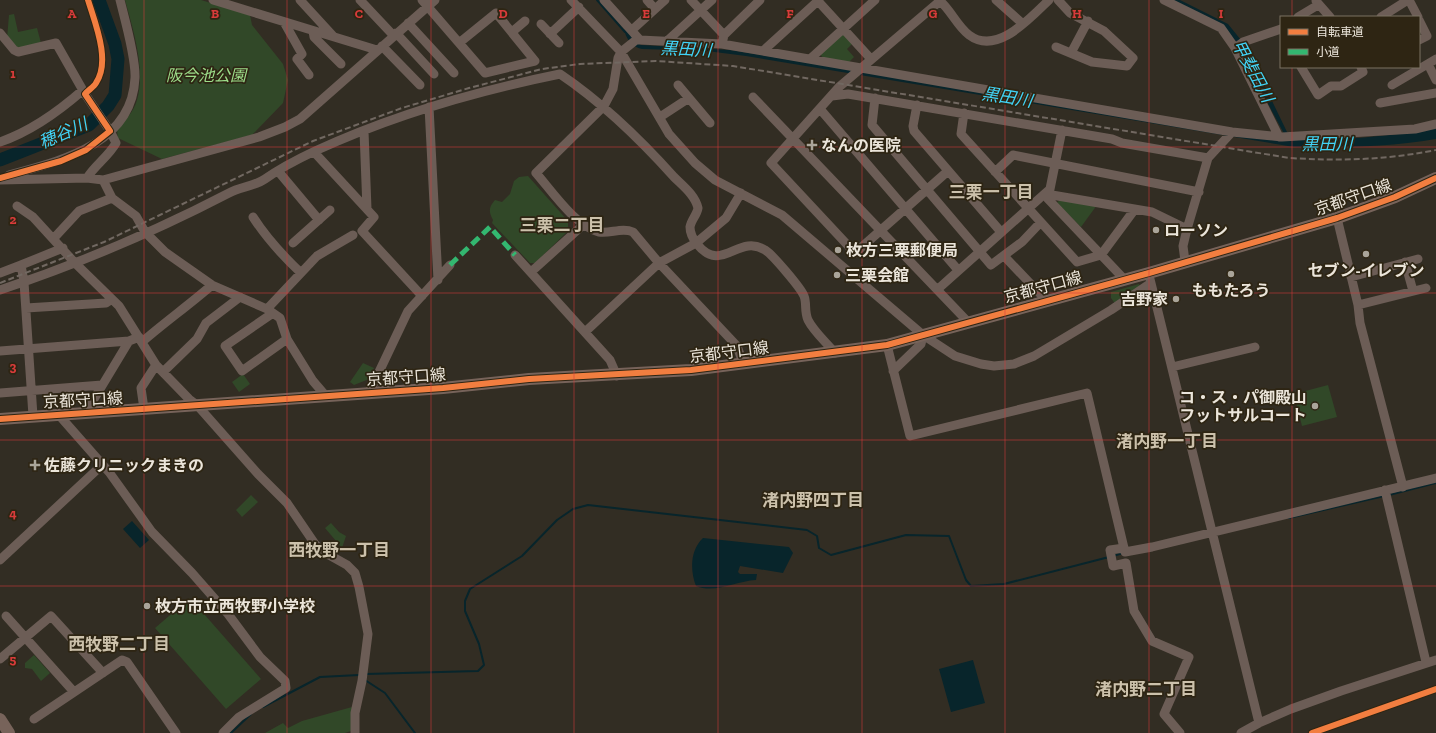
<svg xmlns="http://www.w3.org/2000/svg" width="1436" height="733" viewBox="0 0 1436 733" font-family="'Zilla Slab','Noto Sans JP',serif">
  <rect width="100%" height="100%" fill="#322d23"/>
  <path fill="#314828" d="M125,0H201L250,15L252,25L283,64L288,80L283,103L252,135L162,159L118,138L117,131C124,121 134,112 137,100C146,70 133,29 125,0Z
    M14,14L18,32L37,28L41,43L26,48H16L7,39L9,15Z
    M843,33L853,43L847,49L854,57L849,62L823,58L820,54Z
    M528,176L568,221V231L535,263H530L492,223L493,220C489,212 488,208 495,200L502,202L510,194L514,181L519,177Z
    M1060,199L1097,205L1081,227L1057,203Z
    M1139,284L1140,287L1116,305L1111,298V292Z
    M363,363L374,368L369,379L354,385L350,382Z
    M243,374L250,384L239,392L232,382Z
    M1328,385L1337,417L1302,426L1294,394Z
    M251,495L258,502L242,517L236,510Z
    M331,523L339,532L346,536L342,548L325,528Z
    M190,598L261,679L226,709L155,628Z
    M34,655L50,673L41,681L32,669L25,668V663Z
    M352,707L351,731L345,733H265L283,723L288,728L302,721Z"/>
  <path fill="#08252b" d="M1169,0H1180L1228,24L1245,45L1287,132L1294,138H1359L1409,133L1436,128V139C1388,147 1342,148 1294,147L746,56L707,51L642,49C632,47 625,38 624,28L641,45L730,50L1288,141L1235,42Z
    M132,521L149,540L140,548L123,529Z
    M703,538L789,547L793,553L783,573L740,566L738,572L740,574H757L756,580C736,581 715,594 696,586C690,571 690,550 703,538Z
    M973,660L985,703L951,712L939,669Z"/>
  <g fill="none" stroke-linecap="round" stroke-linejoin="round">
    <path stroke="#08252b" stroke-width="2" d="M597,0L625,32
      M1389,495L1436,483
      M1289,518L1384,496
      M1113,556L1123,553
      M366,674L478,671L484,665L479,644L465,611V601L470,589L522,556L557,520L573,509L588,505L807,530L817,536L819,548L831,555L906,535L949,536L966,580L971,586L1004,584L1109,557
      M365,680L385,693L415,733
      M263,707L320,677L359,675
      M231,733L251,714"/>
    <path stroke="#08252b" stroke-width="13" d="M0,160L89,125L108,106L115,95L118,59L115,44L99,0"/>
    <path stroke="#6c5d56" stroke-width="9" d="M213,0L377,50
      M300,0L334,37
      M360,0L393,35
      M422,0L485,73L535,61L496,13L459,43
      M571,0L621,52L669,134L695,163L715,180L782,215L923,335L955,356L981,364L994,366L1014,364L1034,356L1111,310L1151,283
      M604,0L640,40
      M647,0L655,9
      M691,0L724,35
      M817,0L871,59
      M939,0C951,10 957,26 969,35C997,56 1030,18 1049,0
      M996,0L1023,24
      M1164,0L1221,28L1235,48L1279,137
      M1409,0L1418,17
      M940,1L839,87L771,163L855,253L948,171
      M1316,1L1330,17
      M1298,17L1318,5
      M1381,17L1408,0
      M1419,20L1427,36L1419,40
      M284,22L302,54L297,59L309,75
      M408,23L454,73
      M541,24L559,43
      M632,30L665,0
      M313,31L314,37L341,64
      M512,32L525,21
      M0,33L14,50L18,52L56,43L85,94L110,131L116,143C108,157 95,165 87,178
      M396,33L434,74
      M550,34L579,7
      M667,41L712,0
      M722,44L724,35L760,0
      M382,46L420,85
      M1056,47L1092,62L1127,66L1133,58L1104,31L1070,13L1058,0
      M1235,48L1243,42L1281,29
      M763,51L819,0
      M1071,53L1088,21
      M810,59L875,0
      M1428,64L1436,80
      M1301,67L1318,95L1331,86H1341L1363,72L1361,67
      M678,85L710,123
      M1392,85L1436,59
      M832,96L848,94L1112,139L1122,143L1208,158
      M753,97L968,322
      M875,98L872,125L991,265L1022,242L1040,223
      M1380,103L1436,93
      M917,105L913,126L914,131L1001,232
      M429,107L438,280
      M820,109L958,270
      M964,113L961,134L1077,262L1101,255L1135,209
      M660,117L689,98
      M364,131L367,209
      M0,142C32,131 58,112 83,90
      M314,152L374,217L362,231L422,296
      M278,171L319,220
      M995,172L1013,155L1199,192
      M9,175C60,161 132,145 135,78C136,58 125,20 120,0
      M0,180L87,178L103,180L259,137L285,127L300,119L435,0
      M1046,194L1152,212L1187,229
      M1046,194L1048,199L1124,279
      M112,198L136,216L145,232L165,252L212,285L267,309L280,318L287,339L313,381L325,395
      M17,206L33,217L75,263L119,306L156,365L189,399L197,405L258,474L287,503L315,544L322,551L347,565L355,573L359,587L368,634L362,681L355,713V733
      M253,217C267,239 283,256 301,273
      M1337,218L1358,305L1360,323L1403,487
      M54,238L79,211L112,198L103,180
      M293,243L330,210
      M515,255L610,360L617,376
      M1004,256L1046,300
      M1185,261L1183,246L1187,229L1208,158L1232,132
      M1405,262L1413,291
      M531,272L583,225
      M0,273L21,265
      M1351,277L1418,259
      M1150,279L1259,723
      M938,289L1050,189L1062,130
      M0,290C78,264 156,231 229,193C240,187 255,186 265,179C279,169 298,159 315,151C393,115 476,91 560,74C603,103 639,138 674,177C683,186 695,195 698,208C697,215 691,220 690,227C690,234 693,239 697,244C722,275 738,233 765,250C772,254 801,288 804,296C807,303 804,311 808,320C814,332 827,343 835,353
      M1358,305L1426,288
      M26,308L106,303L112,299
      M267,309L317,256L353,235
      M273,313L225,346L242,371L287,339
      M585,332L659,263L696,243L726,218L741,193
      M142,342C165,322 189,305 212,285
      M887,345L910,436L1087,393L1124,548
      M0,351L129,341L139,337
      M743,363L737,346L659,263L633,232C622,227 610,234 599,232C576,227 551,190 536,173L604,106L613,89L618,58L621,52L636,40H640L722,44L1232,132L1282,137L1415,129L1436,124
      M1172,367L1255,347
      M893,371L921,344L923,335
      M163,372L197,339L206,323L240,297
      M0,393L102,385
      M369,393L408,311L450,265
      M144,409L141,388L156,365
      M58,414L109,472L152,532L192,573L228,614L260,657L285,681L286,688L239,717L223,733
      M85,414L129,341
      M33,416L24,282L21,265L63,248
      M1385,490L1426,662
      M0,560L102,465
      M6,616L74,692
      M0,659L51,616L103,673
      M34,719L122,660L127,662L176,733
      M1180,733L1164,714L1189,657L1152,641L1134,611L1126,563L1113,566L1110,550L1124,548L1125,552L1152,547L1436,478
      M1241,733L1259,723L1291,709L1341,691L1436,660"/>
    <path stroke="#77635a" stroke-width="12" d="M0,419L443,388L529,379L691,370L887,345L1149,273L1337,218L1395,197L1436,178
      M0,719L9,733"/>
    <path stroke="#716861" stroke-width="2" stroke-dasharray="6 3" stroke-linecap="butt" d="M0,283L104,242L313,141L402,108L469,88L542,69L580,64L656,61L733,66L1289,158C1340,161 1386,160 1436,150"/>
    <path stroke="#33b770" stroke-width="5" stroke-dasharray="10 5" stroke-linecap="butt" d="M450,265L490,227L515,255"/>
    <defs>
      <path id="cycleway" d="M0,178L61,161L86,150L110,131L85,94C88,90 94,87 96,83C111,61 95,23 88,0
        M0,419L443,388L529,379L691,370L887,345L1149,273L1337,218L1395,197L1436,178
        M1312,733L1436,689"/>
    </defs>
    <use href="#cycleway" stroke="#2e2513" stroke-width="8"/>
    <use href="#cycleway" stroke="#f27e40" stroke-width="6"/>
  </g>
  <path fill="none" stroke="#d83b3a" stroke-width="1" stroke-opacity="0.55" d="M144,0V733M287,0V733M431,0V733M574,0V733M718,0V733M862,0V733M1005,0V733M1149,0V733M1292,0V17M1292,67V733M0,147H1436M0,293H1436M0,440H1436M0,586H1436"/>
  <g fill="#aaa59a" stroke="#2e2513" stroke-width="1.5">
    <path d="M810 139h4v4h4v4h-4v4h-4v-4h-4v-4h4z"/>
    <circle cx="1156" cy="230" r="4"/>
    <circle cx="838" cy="250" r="4"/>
    <circle cx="1366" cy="254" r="4"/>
    <circle cx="1231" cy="274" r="4"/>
    <circle cx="837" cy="275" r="4"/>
    <circle cx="1176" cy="299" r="4"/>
    <circle cx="1315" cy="406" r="4"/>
    <path d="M33 459h4v4h4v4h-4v4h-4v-4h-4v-4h4z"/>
    <circle cx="147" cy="606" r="4"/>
  </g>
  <g text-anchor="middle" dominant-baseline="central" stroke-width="3.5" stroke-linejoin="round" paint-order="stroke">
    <g font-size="16" font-style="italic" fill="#9cdc89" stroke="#2e2513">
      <text x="206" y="75">阪今池公園</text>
    </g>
    <g font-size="16" font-weight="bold" fill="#ebe5da" stroke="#2e2513" text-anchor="start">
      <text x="821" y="145">なんの医院</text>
      <text x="1164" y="230">ローソン</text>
      <text x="846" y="250">枚方三栗郵便局</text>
      <text x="1366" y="270" text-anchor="middle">セブン-イレブン</text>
      <text x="845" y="275">三栗会館</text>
      <text x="1231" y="290" text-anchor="middle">ももたろう</text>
      <text x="1168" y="299" text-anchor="end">吉野家</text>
      <text x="1307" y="397" text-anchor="end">コ・ス・パ御殿山<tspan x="1307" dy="18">フットサルコート</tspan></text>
      <text x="44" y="465">佐藤クリニックまきの</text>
      <text x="155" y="606">枚方市立西牧野小学校</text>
    </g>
    <g font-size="16" fill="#ebe5da" stroke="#2e2513">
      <text transform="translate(1353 197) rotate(-19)">京都守口線</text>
      <text transform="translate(1043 287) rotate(-15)">京都守口線</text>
      <text transform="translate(729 352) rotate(-7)">京都守口線</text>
      <text transform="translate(406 377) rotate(-4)">京都守口線</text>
      <text transform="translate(83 400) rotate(-3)">京都守口線</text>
    </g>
    <g font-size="17" font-style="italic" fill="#41d3f6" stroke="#2e2513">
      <text transform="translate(686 49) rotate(3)">黒田川</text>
      <text transform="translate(1253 71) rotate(62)">甲斐田川</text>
      <text transform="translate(1007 97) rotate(9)">黒田川</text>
      <text transform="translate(63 133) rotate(-24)">穂谷川</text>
      <text x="1327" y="144">黒田川</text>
    </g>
    <g font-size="17" font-weight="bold" fill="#ccc1ab" stroke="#2e2513">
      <text x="991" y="192">三栗一丁目</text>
      <text x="562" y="225">三栗二丁目</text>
      <text x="1167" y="441">渚内野一丁目</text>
      <text x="813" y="500">渚内野四丁目</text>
      <text x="339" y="550">西牧野一丁目</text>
      <text x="119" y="644">西牧野二丁目</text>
      <text x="1146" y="689">渚内野二丁目</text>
    </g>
  </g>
  <g font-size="13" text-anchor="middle" font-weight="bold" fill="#d83b3a" stroke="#2e2513" stroke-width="3.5" stroke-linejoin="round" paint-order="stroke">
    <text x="72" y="18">A</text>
    <text x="215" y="18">B</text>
    <text x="359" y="18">C</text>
    <text x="503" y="18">D</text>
    <text x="646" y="18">E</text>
    <text x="790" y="18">F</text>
    <text x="933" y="18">G</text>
    <text x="1077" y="18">H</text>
    <text x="1221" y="18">I</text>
    <text x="13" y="78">1</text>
    <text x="13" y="224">2</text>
    <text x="13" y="371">3</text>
    <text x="13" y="518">4</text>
    <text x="13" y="664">5</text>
  </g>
  <rect x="1280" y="16" width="140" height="52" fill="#2e2513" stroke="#7a7263"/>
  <rect x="1288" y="29" width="20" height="6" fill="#f27e40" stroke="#7a7263"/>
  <text x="1316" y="36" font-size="12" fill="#ebe5da">自転車道</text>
  <rect x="1288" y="49" width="20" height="6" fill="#33b770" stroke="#7a7263"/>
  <text x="1316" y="56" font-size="12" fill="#ebe5da">小道</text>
</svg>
